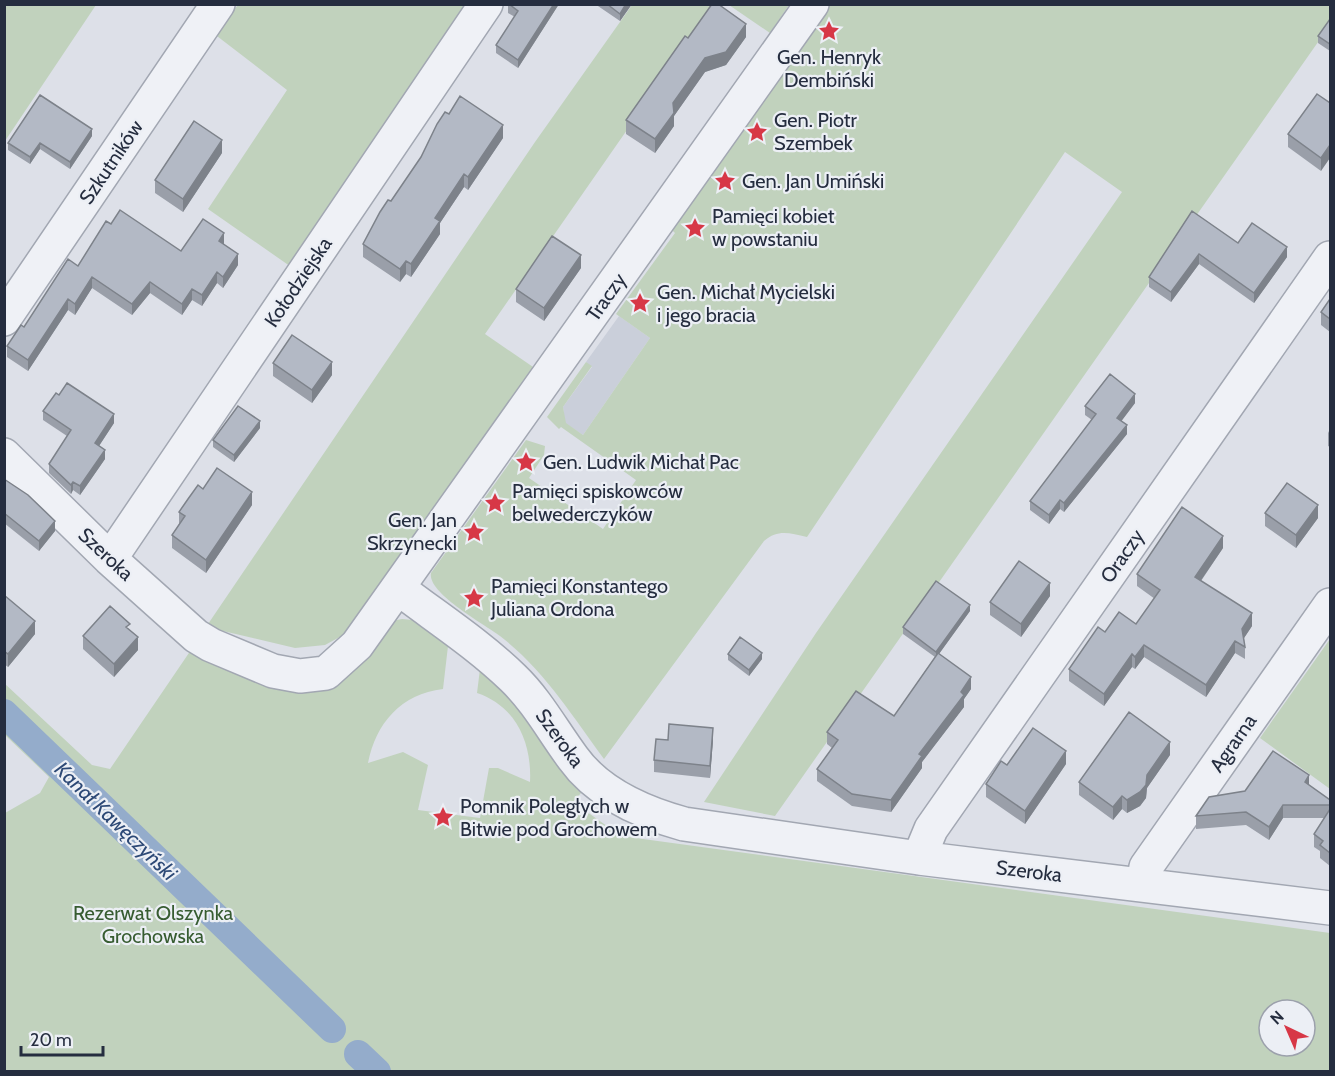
<svg xmlns="http://www.w3.org/2000/svg" width="1335" height="1076" viewBox="0 0 1335 1076" font-family="Cabin,sans-serif">
  <rect width="100%" height="100%" fill="#dde0e8"/>
  <path fill="#cacfda" d="M619,316L650,338L583,435L565,423L563,407L592,367L586,362Z"/>
  <path fill="#c1d2bd" fill-rule="evenodd" d="M5,4L96,5L5,141L4,5Z
    M238,5H478L297,271L208,209L287,90L213,33Z
    M632,5H714L485,334L536,369L349,632L325,645L295,648L206,627L535,142Z
    M729,5H789L770,33Z
    M829,5H1330V25L775,816L704,802L816,633L1122,192L1065,152L807,537C789,533 778,529 764,541L604,759C572,715 543,669 500,636C484,624 427,593 431,573L526,440L545,446L544,455L529,478L603,529L636,480L561,427L559,429L547,417L586,362L592,366L563,407L566,423L583,435L650,338L616,314L675,233L672,230Z
    M402,619L413,620L448,646L443,689C401,694 376,723 368,763L403,752L428,765L418,810L480,818L489,768H498L530,782C532,743 516,706 477,693L480,669L505,691L559,768L581,793L573,802L621,836L1330,933V1071H5V813L40,793L49,777L5,735L4,683L92,765L110,769L193,647L317,685L352,672L392,621ZM1269,1010H1305V1046H1269Z
    M1330,639V789L1260,738Z"/>
  <g fill="none" stroke-linecap="round" stroke-linejoin="round">
    <path stroke="#94accb" stroke-width="28" d="M4,713L332,1029
      M358,1054L377,1072"/>
    <defs>
      <path id="minor" d="M4,319L218,4
        M4,455L110,559L196,636L211,645L273,671L300,676L326,673L357,645L812,4
        M110,559L486,4
        M398,588C436,617 478,644 513,678C537,701 553,731 573,758C598,793 644,813 684,824L919,858L1330,908
        M919,858L931,829L1330,258
        M1143,885L1146,867L1330,605"/>
    </defs>
    <use href="#minor" stroke="#a2a7b2" stroke-width="36"/>
    <use href="#minor" stroke="#eff1f6" stroke-width="33"/>
  </g>
  <path fill="#9a9fa9" d="M559,4L518,68L496,53V45L515,17L508,13V5Z
    M595,4H632L620,21Z
    M1330,19V51L1318,43V36Z
    M746,37L726,65L705,72L674,116V126L655,153L626,134V120L688,38Z
    M1330,103L1321,171L1288,147V134Z
    M449,114L503,138L468,190L464,187L440,223V234L411,277L406,274L400,282L363,257V244L421,157Z
    M92,136L70,169L40,149L30,164L8,150V143Z
    M222,153L183,212L155,193V180Z
    M1192,211L1238,243L1287,257L1254,303L1199,264L1171,302L1149,287V277Z
    M111,224L181,251L224,244H223L238,265L223,288L217,283L202,306L192,300L182,315L150,293L132,315L92,288L75,315L68,310L28,371L7,357V346L78,266Z
    M581,268L544,321L516,302V289Z
    M1330,299V332L1321,325V312Z
    M273,363L332,375L312,403L273,376Z
    M1135,403L1121,421L1127,434L1064,512L1060,509L1049,524L1030,510V501L1092,420L1085,415V406Z
    M43,411L114,423L99,446L105,459L80,495L73,490L71,494L49,473V464L67,436L43,420Z
    M260,428L234,462L213,447V440Z
    M1330,429V447L1328,446V433Z
    M4,479L55,531L39,551L4,523Z
    M203,489L252,505L206,573L172,548V535L179,524V512Z
    M1265,513L1318,518L1296,548L1265,526Z
    M1223,548L1201,581L1252,626L1244,638L1245,647V659L1235,653L1206,697L1144,657L1135,669L1132,667L1104,706L1069,681V669L1105,632L1136,624L1155,599L1137,586V574Z
    M4,595L35,634L8,667L4,664Z
    M1050,596L1021,637L990,615V602Z
    M970,611L939,654L971,689L964,699V707L922,762V768L891,812L852,806L817,781V769L832,748L827,744V732L894,716L935,657L903,634V627Z
    M130,630L138,650L114,677L83,649V636Z
    M728,654L762,659L749,676L728,660Z
    M668,740H713L710,778L654,772V760Z
    M1170,755L1147,788L1146,798L1140,806L1127,813L1122,809L1113,820L1079,795V782Z
    M1066,764L1025,824L986,797V784Z
    M1309,785L1330,800V866L1320,858V851L1314,847V834L1324,818H1283L1269,840L1246,825L1196,829V816L1245,791Z"/>
  <path fill="#7d828a" d="M554,4H559L518,68V60Z
    M626,4H632L620,21V14Z
    M746,24V37L726,65L705,72L674,116V126L655,153V139L673,103L705,58Z
    M503,125V138L468,190V177Z
    M92,129V136L70,169V162Z
    M222,140V153L183,212V199Z
    M40,143V149L30,164V157Z
    M1330,145V158L1321,171V158Z
    M464,174V187L440,223V234L411,277V264L435,218Z
    M224,233V244L219,252V241Z
    M1287,247V257L1254,303V293Z
    M238,254V265L223,288V277Z
    M1199,254V264L1171,302V292Z
    M581,255V268L544,321V308Z
    M406,261V274L400,282V269Z
    M217,272V283L202,306V295Z
    M92,277V288L75,315V304Z
    M150,282V293L132,315V304Z
    M192,289V300L182,315V304Z
    M68,299V310L28,371V360Z
    M332,362V375L312,403V390Z
    M1135,394V403L1117,427V418Z
    M114,414V423L95,452V443Z
    M260,421V428L234,462V455Z
    M1127,425V434L1064,512V503Z
    M105,450V459L80,495V486Z
    M73,482V490L71,494V485Z
    M252,492V505L206,573V560Z
    M1060,500V509L1049,524V515Z
    M1318,505V518L1296,548V535Z
    M55,521V531L39,551V541Z
    M1223,536V548L1195,589V577Z
    M1050,583V596L1021,637V624Z
    M970,605V611L936,658V652Z
    M1252,613V626L1242,641V629Z
    M35,621V634L8,667V654Z
    M138,637V650L114,677V664Z
    M1235,641V653L1206,697V685Z
    M1144,645V657L1135,669V657Z
    M762,653V659L749,676V670Z
    M1132,654V667L1104,706V694Z
    M971,677V689L964,699V707L922,762V768L891,812V800L919,754Z
    M713,728V740L710,778V766Z
    M1170,742V755L1147,788L1146,798L1140,806L1127,813V800L1147,775Z
    M1066,751V764L1025,824V811Z
    M1309,775V788L1305,782Z
    M1122,796V809L1113,820V807Z
    M1283,805V818L1269,840V827Z"/>
  <path fill="#b3b9c5" stroke="#7d828a" stroke-width="1.5" d="M554,4L518,60L496,45L518,11L509,4Z
    M607,4H626L620,14Z
    M712,4H718L746,24L726,52L705,58L673,103L674,113L655,139L626,120L685,36L688,38Z
    M1330,19V44L1318,36Z
    M1317,94L1330,103V145L1321,158L1288,134Z
    M40,95L92,129L70,162L40,143L30,157L8,143Z
    M460,96L503,125L468,177L464,174L435,218L440,221L411,264L406,261L400,269L363,244L380,212L388,200L391,201L421,157L437,124L445,112L449,114Z
    M194,121L222,140L183,199L155,180Z
    M120,210L181,251L203,219L224,233L219,241L238,254L223,277L217,272L202,295L192,289L182,304L150,282L132,304L92,277L75,304L68,299L28,360L7,346L21,325L24,327L68,259L78,266L106,221L111,224Z
    M1192,211L1238,243L1252,223L1287,247L1254,293L1199,254L1171,292L1149,277Z
    M552,236L581,255L544,308L516,289Z
    M1330,299V319L1321,312Z
    M292,335L332,362L312,390L273,363Z
    M1110,374L1135,394L1117,418L1127,425L1064,503L1060,500L1049,515L1030,501L1096,414L1085,406Z
    M67,383L114,414L95,443L105,450L80,486L73,482L71,485L49,464L71,430L43,411L56,393L59,395Z
    M238,406L260,421L234,455L213,440Z
    M217,468L252,492L206,560L172,535L185,516L179,512L188,499L198,485L203,489Z
    M4,479L28,495L55,521L39,541L4,513Z
    M1287,483L1318,505L1296,535L1265,513Z
    M1182,507L1223,536L1195,577L1252,613L1242,629L1245,647L1235,641L1206,685L1144,645L1135,657L1132,654L1104,694L1069,669L1098,627L1105,632L1119,612L1136,624L1160,590L1137,574Z
    M1019,561L1050,583L1021,624L990,602Z
    M936,581L970,605L936,652L903,627Z
    M4,595L35,621L8,654L4,651Z
    M110,606L130,624L126,627L138,637L114,664L83,636Z
    M740,637L762,653L749,670L728,654Z
    M938,653L971,677L961,692L964,695L919,754L922,756L891,800L852,794L817,769L838,740L827,732L856,691L894,716Z
    M1129,712L1170,742L1147,775L1146,785L1140,792L1127,800L1122,796L1113,807L1079,782Z
    M669,724L713,728L710,766L654,760L656,739L668,740Z
    M1033,728L1066,751L1025,811L986,784L1001,761L1007,765Z
    M1273,751L1309,775L1305,782L1330,800V805H1283L1269,827L1246,812L1196,816L1209,797L1245,791Z
    M1330,809V853L1320,845L1323,841L1314,834Z"/>
  <defs>
    <symbol id="sight-bare" viewBox="-9 -9 18 18"><path d="M0-6L1.8-2.2L6-1.7L2.9 1.2L3.7 5.4L0 3.3L-3.7 5.4L-2.9 1.2L-6-1.7L-1.8-2.2Z" fill="#d73746" stroke="#eceff5" stroke-width="2.5" paint-order="stroke"/></symbol>
  </defs>
  <g fill-rule="evenodd">
    <use href="#sight-bare" x="814" y="16" width="30" height="30"/>
    <use href="#sight-bare" x="742" y="117" width="30" height="30"/>
    <use href="#sight-bare" x="710" y="166" width="30" height="30"/>
    <use href="#sight-bare" x="680" y="213" width="30" height="30"/>
    <use href="#sight-bare" x="625" y="288" width="30" height="30"/>
    <use href="#sight-bare" x="511" y="447" width="30" height="30"/>
    <use href="#sight-bare" x="480" y="488" width="30" height="30"/>
    <use href="#sight-bare" x="459" y="517" width="30" height="30"/>
    <use href="#sight-bare" x="459" y="583" width="30" height="30"/>
    <use href="#sight-bare" x="428" y="802" width="30" height="30"/>
  </g>
  <g text-anchor="middle" dominant-baseline="central" stroke-width="4.5" stroke-linejoin="round" paint-order="stroke">
    <g font-size="20" fill="#252d3f" stroke="#eceff5" text-anchor="start">
      <text x="829" y="57" text-anchor="middle">Gen. Henryk<tspan x="829" dy="23">Dembiński</tspan></text>
      <text x="774" y="120">Gen. Piotr<tspan x="774" dy="23">Szembek</tspan></text>
      <text x="742" y="181">Gen. Jan Umiński</text>
      <text x="712" y="216">Pamięci kobiet<tspan x="712" dy="23">w powstaniu</tspan></text>
      <text x="657" y="292">Gen. Michał Mycielski<tspan x="657" dy="23">i jego bracia</tspan></text>
      <text x="543" y="462">Gen. Ludwik Michał Pac</text>
      <text x="512" y="491">Pamięci spiskowców<tspan x="512" dy="23">belwederczyków</tspan></text>
      <text x="457" y="520" text-anchor="end">Gen. Jan<tspan x="457" dy="23">Skrzynecki</tspan></text>
      <text x="491" y="586">Pamięci Konstantego<tspan x="491" dy="23">Juliana Ordona</tspan></text>
      <text x="460" y="806">Pomnik Poległych w<tspan x="460" dy="23">Bitwie pod Grochowem</tspan></text>
    </g>
    <g font-size="20" fill="#252d3f" stroke="#eceff5">
      <text transform="translate(111 162) rotate(-56)">Szkutników</text>
      <text transform="translate(298 282) rotate(-56)">Kołodziejska</text>
      <text transform="translate(606 297) rotate(-55)">Traczy</text>
      <text transform="translate(106 554) rotate(43)">Szeroka</text>
      <text transform="translate(1122 556) rotate(-55)">Oraczy</text>
      <text transform="translate(560 738) rotate(54)">Szeroka</text>
      <text transform="translate(1233 743) rotate(-55)">Agrarna</text>
      <text transform="translate(1029 871) rotate(7)">Szeroka</text>
    </g>
    <g font-size="20" fill="#375c31" stroke="#eceff5">
      <text x="153" y="913">Rezerwat Olszynka<tspan x="153" dy="23">Grochowska</tspan></text>
    </g>
    <g font-size="21" font-style="italic" fill="#2d4976" stroke="#eceff5">
      <text transform="translate(116 821) rotate(44)">Kanał Kawęczyński</text>
    </g>
  </g>
  <rect width="1335" height="1076" fill="none" stroke="#252d3f" stroke-width="12"/>
  <g transform="translate(1287 1028) rotate(316)"><circle r="28" fill="#eceff5" stroke="#9ca1ac" stroke-width="1.5"/>
  <path d="M0-4.5L10 22L0 15L-10 22Z" fill="#d73746"/>
  <text y="-9" font-size="16" font-weight="bold" text-anchor="middle" fill="#252d3f">N</text>
  </g>
  <path d="M21 1046v9h82v-9" fill="none" stroke="#252d3f" stroke-width="3"/>
  <text x="30" y="1046" font-size="18" fill="#252d3f" stroke="#eceff5" stroke-width="4.5" paint-order="stroke">20 m</text>
</svg>
